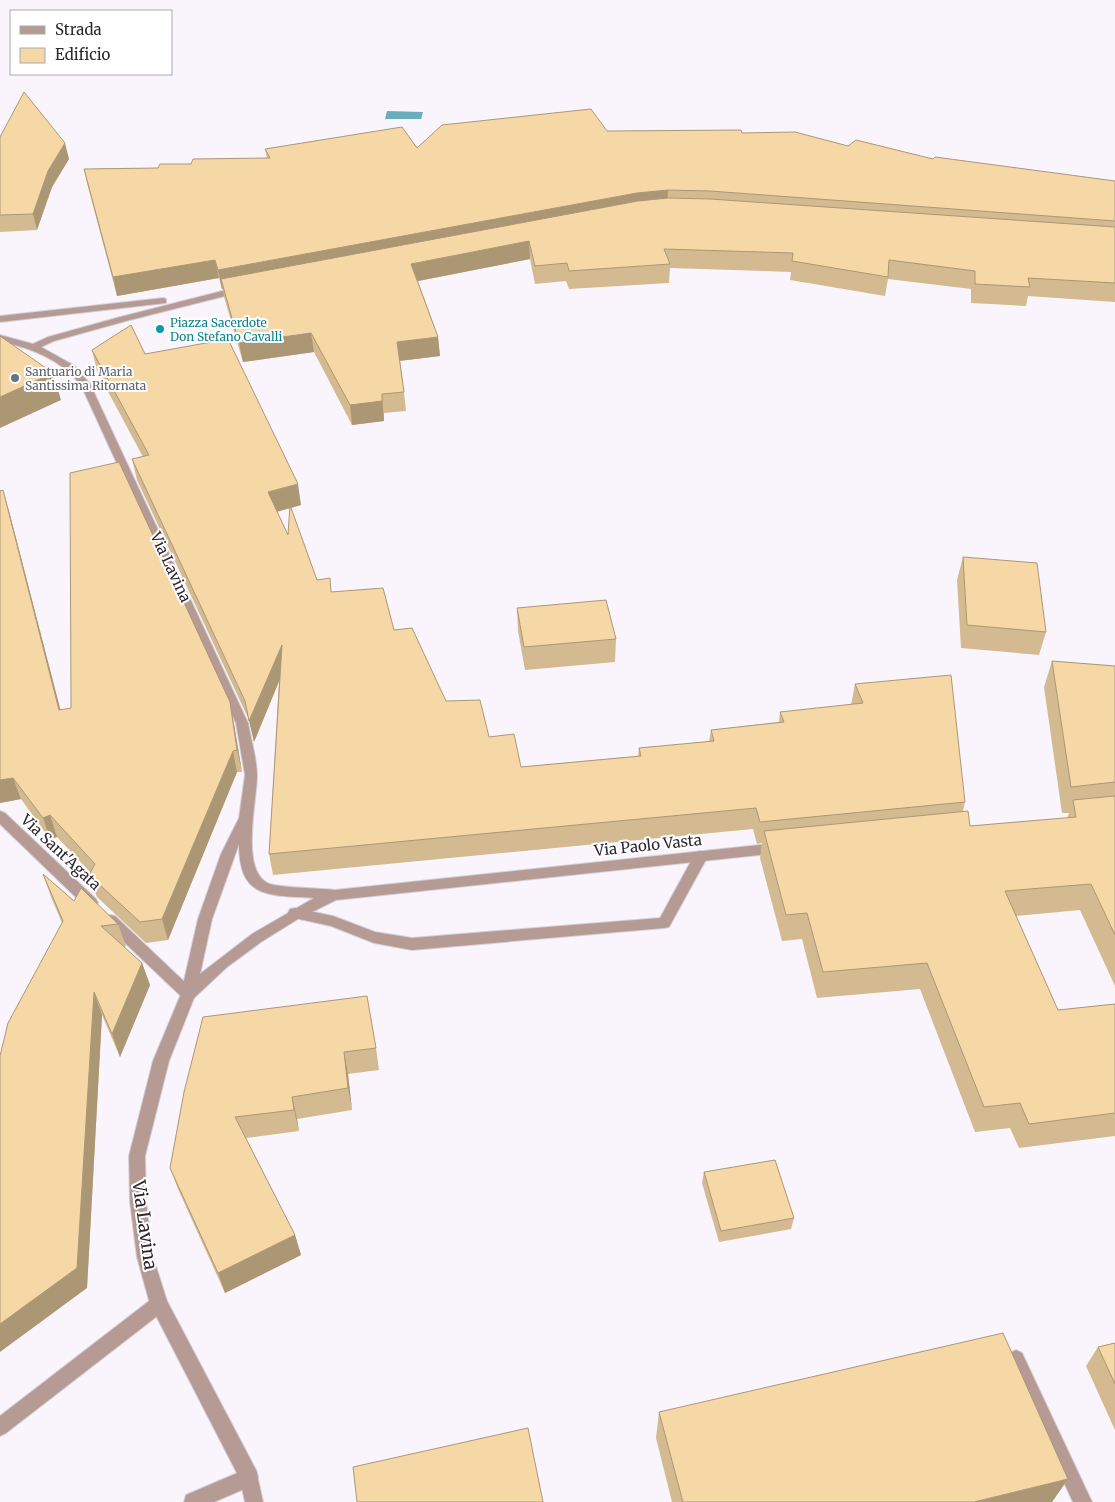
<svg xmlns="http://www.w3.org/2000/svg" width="1115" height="1502" viewBox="0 0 1115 1502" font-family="Merriweather,serif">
  <rect width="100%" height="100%" fill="#faf5fd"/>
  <path fill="#6aaebd" d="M387,111L423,112L421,119H385Z"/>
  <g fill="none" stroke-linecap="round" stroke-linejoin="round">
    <defs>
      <path id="service" d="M701,851L706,852L708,856L669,927L664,928L412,950L374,943L331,926L290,917L288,913L290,909L295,908L333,916L375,932L412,938L660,918L696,852Z
        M1016,1350L1022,1353L1092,1502H1073L1007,1359L1010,1353Z"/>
      <path id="minor" d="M0,811L5,813L96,899L98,903L96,907L91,908L86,907L0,824Z
        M110,915L115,916L193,990L195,994L193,998L188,1000L183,998L105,924L103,920L105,916Z
        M159,1296L165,1298L168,1304L165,1310L6,1433L0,1436V1416L153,1298Z
        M249,1468L256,1470L258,1477L256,1484L214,1502H184L186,1495Z"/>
      <path id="tertiary" d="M238,287L241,288V292L126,321L54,341L41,347L75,366L90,384L248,723C251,740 257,759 257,776C257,801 239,873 270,884C283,888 319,888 335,890L778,843L783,844L785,848L783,852L778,853L336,900L298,919L261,942L227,967L194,998L169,1061L145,1156L146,1202L153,1257L167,1301L256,1470L263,1502H245L240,1479L150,1304L137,1257L130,1202L129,1156L153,1061L181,994L198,919L221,854L239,818L245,775L236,723L81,385C59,358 32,349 0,341V335L33,344L48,337L120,317ZM239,844C239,900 270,895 314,898L252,934L200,974L212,919Z
        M163,298L166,299V303L0,322V316Z"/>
    </defs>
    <use href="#service" stroke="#d5d0d8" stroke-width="2"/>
    <use href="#minor" stroke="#d5d0d8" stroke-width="2"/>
    <use href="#tertiary" stroke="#d5d0d8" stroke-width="2"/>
    <use href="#service" fill="#b59b94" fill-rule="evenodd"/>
    <use href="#minor" fill="#b59b94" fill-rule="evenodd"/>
    <use href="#tertiary" fill="#b59b94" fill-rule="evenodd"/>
  </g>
  <path fill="#d4ba90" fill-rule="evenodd" d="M607,131L742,133L848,146L933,159L1115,181V302L1028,296L1026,306L971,303V289L888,279L885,296L790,280L791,272L670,268L669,283L569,289L566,281L535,284L530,259L418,281L438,337L440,356L400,361L404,392L406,411L384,413V421L352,425L314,352L243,362L224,297L223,289H222L219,278L117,296L88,187L84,169L158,168L191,164L267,158L265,149L417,148Z
    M0,137L69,159L52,187L37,230L0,232Z
    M92,350L145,354L301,505L291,508L317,580L332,592L394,630L446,701L521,767L638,756L639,748L709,742L711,730L779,722L780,712L851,705L855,684L965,802L963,811L970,826L1067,818L1069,813H1062L1044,687L1052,661L1115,666V986L1080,910L1016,916L1058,1010L1115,1004V1136L1019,1148L1010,1128L975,1132L920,989L817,998L802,939L782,941L760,858L762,843L757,844L753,829L273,875L269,854L279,681L254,742L250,722L137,480L132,459L143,457L97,371ZM290,508L288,535L277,512Z
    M9,511L60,710L234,724L242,772H237L168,940L146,943L97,897L89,875L91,873L57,837L50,839L21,799L0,803Z
    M963,557L1046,632L1039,655L961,648L957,580Z
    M517,608L616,639L615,662L525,670L518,631Z
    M43,874L74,901L118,924L126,946L124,947L142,963L150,985L120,1057L102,1015L87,1288L62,923L51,897Z
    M203,1017L376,1048L379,1070L348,1074L352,1110L297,1119L299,1131L246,1138L295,1235L301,1255L225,1293L178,1189L170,1168Z
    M704,1172L794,1218L791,1229L719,1242L702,1183Z
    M1115,1343V1430L1086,1366L1098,1347Z
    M659,1412L1068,1479L1052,1502H672L656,1438Z"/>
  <path fill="#ac9775" d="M65,143L69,159L52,187L37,230L33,214L48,171Z
    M668,190L667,208L221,279L223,289H222L218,270L637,193Z
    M529,241L530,259L413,282L411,264Z
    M215,260L219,278L117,296L113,277Z
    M311,333L314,352L243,362L239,343Z
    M438,337L440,356L398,361L397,342Z
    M53,373L61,400L0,428V397Z
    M382,394L384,421L352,425L350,405Z
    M298,484L301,505L272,513L268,492Z
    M3,490L9,511L66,731L59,710Z
    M282,645L285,667L254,742L249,721Z
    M230,702L234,724L242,772L237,750Z
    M233,751L237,772L168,940L162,919Z
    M13,778L21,799L0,803V780Z
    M50,815L57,837L50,839L43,818Z
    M142,963L150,985L120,1057L112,1034Z
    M94,992L102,1015L87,1288L0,1352V1324Z
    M344,1052L348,1074L352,1110L348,1088Z
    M292,1097L297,1119L299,1131L294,1110Z
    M295,1235L301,1255L225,1293L218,1273Z
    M1068,1479L1052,1502H974Z"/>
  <path fill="#f6d8a7" stroke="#ac9775" d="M24,92L65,143L48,171L33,214L0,215V137Z
    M591,109L607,131L741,130L742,133L795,132L848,146L856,140L933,159L935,157L1115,181V221L710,191L668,190L637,193L218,270L215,260L113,277L84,169L158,168L160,164H191L193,159L270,158L265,149L402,127L417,148L442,125Z
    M668,198L710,199L1115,227V283L1028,278L1030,287L975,284V271L889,260L888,277L792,261L793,253L664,249L670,264L569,271L567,263L535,266L529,241L411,264L438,337L397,342L404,392L382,394V401L350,405L311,333L239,343L221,279L638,201Z
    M131,325L145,354L228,339L298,484L268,492L288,535L290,505L317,580L330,578L331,592L383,588L394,630L412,628L446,701L480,700L489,737L514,734L521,767L641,756L639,748L714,741L711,730L784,722L780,712L863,703L855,684L951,675L965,802L760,822L756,808L269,854L282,645L249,721L245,701L132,459L149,455L92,350Z
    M0,336L53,373L0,397Z
    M119,462L230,702L237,750L233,751L162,919L140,922L89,875L95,864L50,815L43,818L13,778L0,780V491L3,490L59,710L71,708L70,473Z
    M963,557L1037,563L1046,632L967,625Z
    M606,600L616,639L524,647L517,608Z
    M1052,661L1115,666V782L1071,787Z
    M1115,796V935L1091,884L1005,891L1058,1010L1115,1004V1113L1029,1124L1020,1103L984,1107L927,963L823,972L807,913L786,915L764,831L968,811L970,826L1076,817L1073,800Z
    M43,874L74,901L81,888L118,924L101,926L142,963L112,1034L94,992L77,1268L0,1324V1056L8,1023L63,921Z
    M367,996L376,1048L344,1052L348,1088L292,1097L294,1110L235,1117L295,1235L218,1273L170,1168L184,1092L203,1017Z
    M775,1160L794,1218L721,1231L704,1172Z
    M1003,1333L1068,1479L974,1502H683L659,1412Z
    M1115,1343V1384L1098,1347Z
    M528,1428L543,1502H357L353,1467Z"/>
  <circle fill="#0f9aa8" stroke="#fff" stroke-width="2" cx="160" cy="329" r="5"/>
  <circle fill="#6b7280" stroke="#fff" stroke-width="2" cx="15" cy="378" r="5"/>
  <g text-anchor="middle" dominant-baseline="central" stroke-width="4" stroke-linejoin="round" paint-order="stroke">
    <g font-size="12" fill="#0d838f" stroke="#fff" text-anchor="start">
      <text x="170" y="322">Piazza Sacerdote<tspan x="170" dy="14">Don Stefano Cavalli</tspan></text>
    </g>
    <g font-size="12" fill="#5b616d" stroke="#fff" text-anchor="start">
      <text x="25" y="371">Santuario di Maria<tspan x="25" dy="14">Santissima Ritornata</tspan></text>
    </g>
    <g font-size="15" fill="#2d2830" stroke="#fff">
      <text transform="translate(171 567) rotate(65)">Via Lavina</text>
      <text transform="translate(648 845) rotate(-6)">Via Paolo Vasta</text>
      <text transform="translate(61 852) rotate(43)">Via Sant'Agata</text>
    </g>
    <g font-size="18" fill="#2d2830" stroke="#fff">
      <text transform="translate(145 1225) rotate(82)">Via Lavina</text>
    </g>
  </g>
  <rect x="10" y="10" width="162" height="65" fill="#ffffff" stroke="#aba9ac"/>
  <rect x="20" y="26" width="25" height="8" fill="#b59b94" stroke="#aba9ac"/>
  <text x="55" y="35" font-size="15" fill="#2d2830">Strada</text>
  <rect x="20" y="48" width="25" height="15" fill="#f6d8a7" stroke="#aba9ac"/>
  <text x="55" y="60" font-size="15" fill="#2d2830">Edificio</text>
</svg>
